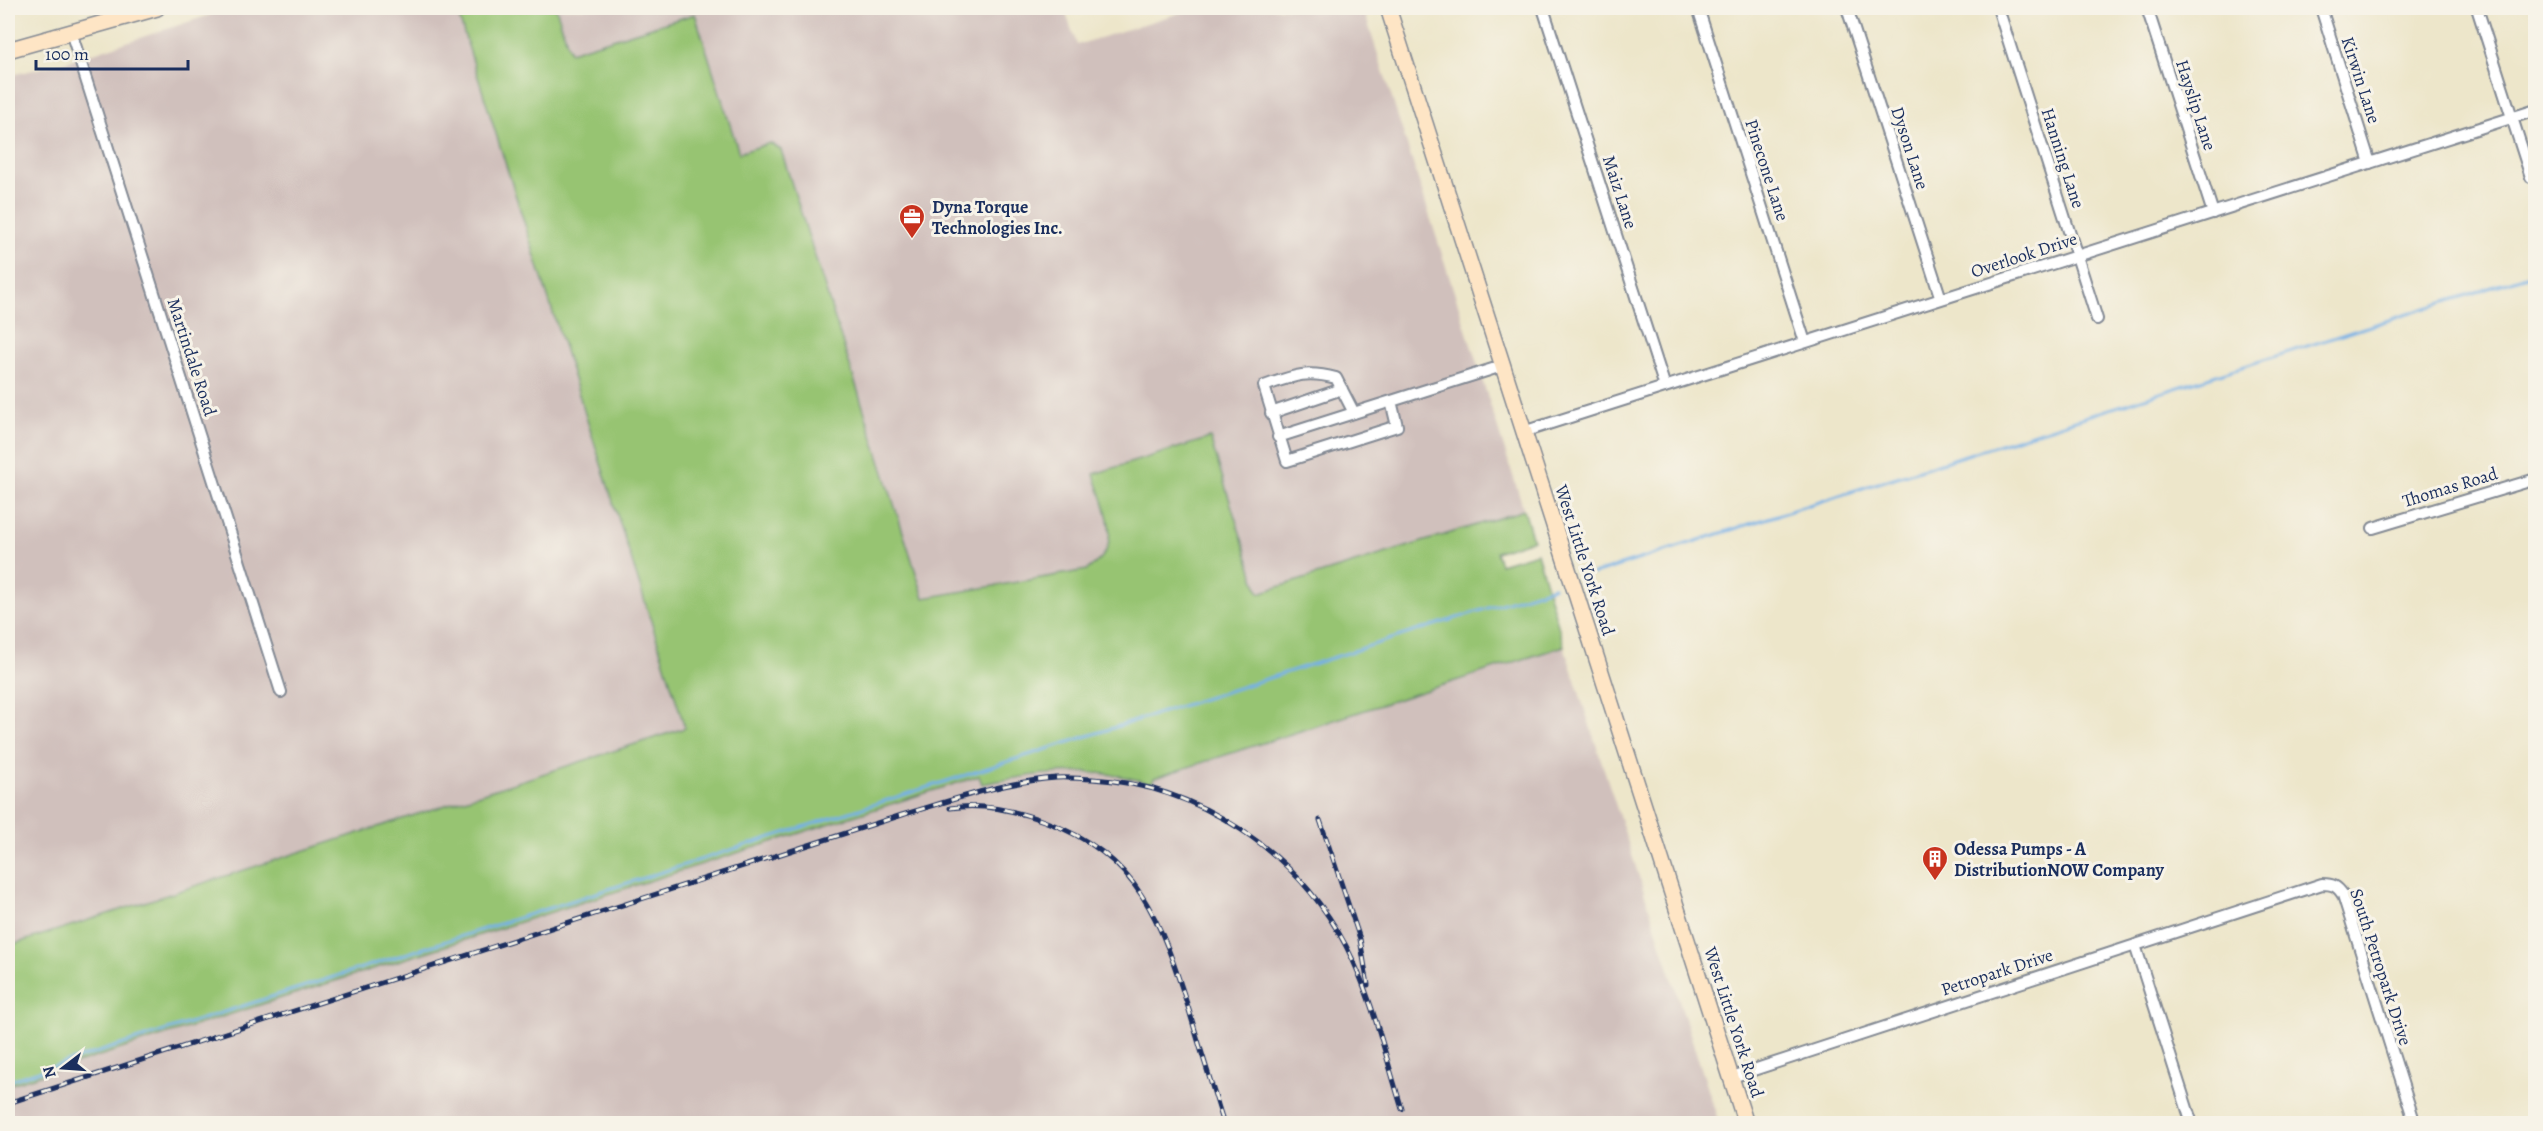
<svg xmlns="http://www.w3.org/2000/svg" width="2543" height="1131" viewBox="0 0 2543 1131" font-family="Alegreya,serif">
  <rect width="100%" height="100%" fill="#f7f3e8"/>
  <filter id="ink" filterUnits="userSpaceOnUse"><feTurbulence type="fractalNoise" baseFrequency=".0167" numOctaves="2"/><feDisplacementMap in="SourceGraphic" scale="12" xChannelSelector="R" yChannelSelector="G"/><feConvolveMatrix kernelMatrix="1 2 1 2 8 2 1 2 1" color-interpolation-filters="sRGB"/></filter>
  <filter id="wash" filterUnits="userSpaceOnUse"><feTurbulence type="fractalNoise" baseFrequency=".008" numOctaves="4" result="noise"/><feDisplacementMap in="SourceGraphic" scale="24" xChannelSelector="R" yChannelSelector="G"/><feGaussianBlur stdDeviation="1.35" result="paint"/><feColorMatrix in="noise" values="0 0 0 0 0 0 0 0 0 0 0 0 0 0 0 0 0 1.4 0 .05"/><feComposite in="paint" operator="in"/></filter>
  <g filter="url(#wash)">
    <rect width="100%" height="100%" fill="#ede6ca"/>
    <path fill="#d0c0bc" d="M231,8H456L685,728L8,946V76L63,63Z
      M556,8H1064L1077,45L1195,8H1363L1524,510L1258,594L1209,438L1094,474L1109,524V543L1102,558L1087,570L924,598L781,150L770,143L739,153L695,14L570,52Z
      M1564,646L1719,1123L8,1124V1085L980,775L983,784L1033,775L1067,772L1154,778Z"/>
    <path fill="#97c472" stroke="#597a68" stroke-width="1.5" d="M456,8H556L570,52L695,14L739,153L770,143L781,150L924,598L1087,570C1092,566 1098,562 1102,557C1120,534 1101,498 1094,474L1210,438L1259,593L1524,510L1533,540L1496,552L1500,564L1537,553L1564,646L1154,778L1152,783C1137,780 1122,776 1107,774C1065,769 1023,776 982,784L979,776L8,1085V946L685,728Z"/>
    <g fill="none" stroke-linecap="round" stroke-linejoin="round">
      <path stroke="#75b0e6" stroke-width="3" d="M1593,574L2536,273
        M8,1081L1554,587"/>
    </g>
  </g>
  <g filter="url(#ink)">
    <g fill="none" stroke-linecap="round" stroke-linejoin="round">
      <defs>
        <path id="street" d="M1543,8L1665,387
          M1698,8L1805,342
          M1847,8L1941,299
          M1998,8L2097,319
          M2147,8L2213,213
          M2321,8L2370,163
          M2477,8L2531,177
          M71,32L281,692
          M1271,413L1342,389
          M1354,413L1336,378C1305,370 1293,376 1264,386L1287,461L1397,426L1391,401
          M1523,432L2536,110
          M1278,437L1502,366
          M2373,528L2536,479
          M2135,945L2192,1124
          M1732,1077L2322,884C2333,884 2337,886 2343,895L2415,1124"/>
        <path id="secondary" d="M1388,8L1746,1124
          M8,50L157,8"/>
      </defs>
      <use href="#street" stroke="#848a94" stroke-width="14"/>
      <use href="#secondary" stroke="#848a94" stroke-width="18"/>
      <use href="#street" stroke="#fff" stroke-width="10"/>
      <use href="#secondary" stroke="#fee5c5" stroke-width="15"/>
      <defs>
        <path id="rail" d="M950,808C982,803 1014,810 1044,821C1139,855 1161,922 1189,1010C1200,1048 1212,1086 1224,1124
          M1320,820L1360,939L1368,985
          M8,1103L902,815C953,800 1003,782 1056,778C1068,777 1080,779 1092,779C1199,785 1297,852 1346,946C1372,996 1385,1055 1402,1109"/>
      </defs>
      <use href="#rail" stroke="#1b2f5e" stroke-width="5"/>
      <use href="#rail" stroke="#f7f3e8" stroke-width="3" stroke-dasharray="9" stroke-linecap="butt"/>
    </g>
  </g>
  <defs>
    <symbol id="office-pin" viewBox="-11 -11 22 30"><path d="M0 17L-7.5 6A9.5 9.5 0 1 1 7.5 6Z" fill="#c8321e" stroke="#f7f3e8"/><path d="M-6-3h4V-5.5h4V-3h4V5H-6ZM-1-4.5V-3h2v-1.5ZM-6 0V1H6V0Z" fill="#fff"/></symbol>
    <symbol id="building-pin" viewBox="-11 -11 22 30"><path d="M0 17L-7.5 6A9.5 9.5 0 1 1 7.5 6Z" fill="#c8321e" stroke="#f7f3e8"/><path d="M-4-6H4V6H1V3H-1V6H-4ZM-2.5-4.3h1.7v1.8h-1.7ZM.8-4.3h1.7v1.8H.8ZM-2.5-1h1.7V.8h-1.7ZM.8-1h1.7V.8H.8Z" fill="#fff"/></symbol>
  </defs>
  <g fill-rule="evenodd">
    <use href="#office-pin" x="897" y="202" width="30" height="40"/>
    <use href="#building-pin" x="1920" y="844" width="30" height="40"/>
  </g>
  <g text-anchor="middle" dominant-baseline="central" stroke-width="6" stroke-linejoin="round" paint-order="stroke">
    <g font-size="18" fill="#1b2f5e" stroke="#f7f3e8">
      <text transform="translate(2361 80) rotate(72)">Kirwin Lane</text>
      <text transform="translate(2196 105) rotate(72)">Hayslip Lane</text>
      <text transform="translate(1910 148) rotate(72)">Dyson Lane</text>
      <text transform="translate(2063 158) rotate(72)">Hanning Lane</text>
      <text transform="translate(1767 170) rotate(72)">Pinecone Lane</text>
      <text transform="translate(1620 192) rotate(72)">Maiz Lane</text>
      <text transform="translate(2024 255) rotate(-18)">Overlook Drive</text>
      <text transform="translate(192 357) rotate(72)">Martindale Road</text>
      <text transform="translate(2450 487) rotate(-17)">Thomas Road</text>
      <text transform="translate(1585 560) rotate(72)">West Little York Road</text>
      <text transform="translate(2381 967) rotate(72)">South Petropark Drive</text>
      <text transform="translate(1997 972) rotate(-18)">Petropark Drive</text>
      <text transform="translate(1734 1022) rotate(72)">West Little York Road</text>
    </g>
    <g font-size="18" font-weight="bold" fill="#1b2f5e" stroke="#f7f3e8" text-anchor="start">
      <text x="932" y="207">Dyna Torque<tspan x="932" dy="21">Technologies Inc.</tspan></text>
      <text x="1954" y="849">Odessa Pumps - A<tspan x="1954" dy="21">DistributionNOW Company</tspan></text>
    </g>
  </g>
  <rect width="2543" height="1131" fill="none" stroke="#f7f3e8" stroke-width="30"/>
  <g transform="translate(63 1068) rotate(253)" stroke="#f7f3e8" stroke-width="4.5" paint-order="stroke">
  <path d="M0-4.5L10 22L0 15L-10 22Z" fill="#1b2f5e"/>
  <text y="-9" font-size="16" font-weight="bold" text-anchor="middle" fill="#1b2f5e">N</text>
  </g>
  <path d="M36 60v9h152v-9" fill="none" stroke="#1b2f5e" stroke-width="3"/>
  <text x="45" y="60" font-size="18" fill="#1b2f5e" stroke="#f7f3e8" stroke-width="4.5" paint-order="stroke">100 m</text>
</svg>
